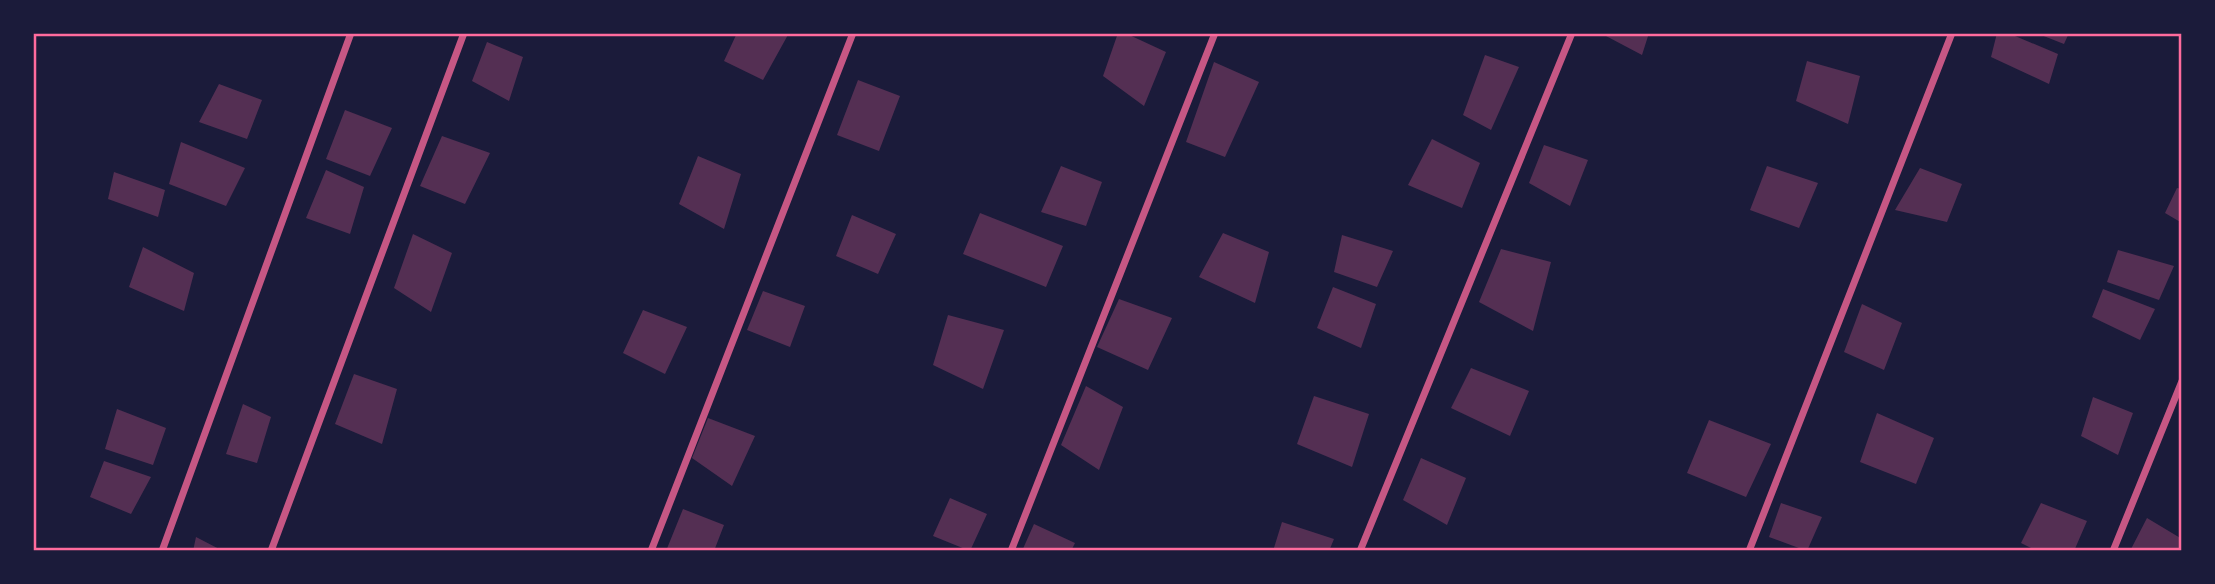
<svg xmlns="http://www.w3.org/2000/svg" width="2215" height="584" viewBox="0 0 2215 584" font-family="'Fira Sans Condensed',sans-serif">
  <rect width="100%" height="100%" fill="#1b1b3a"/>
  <path fill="#542f53" d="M737,33H789L763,80L724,61Z
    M1118,33H1125L1166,52L1144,106L1103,76Z
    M1607,33H1649L1642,55L1606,36Z
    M1997,33H2008L2058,54L2049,84L1991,57Z
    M2036,33H2069L2064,44Z
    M487,42L523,57L509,101L472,81Z
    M1485,55L1519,67L1491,130L1463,115Z
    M1807,61L1860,76L1848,124L1796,101Z
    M1214,62L1259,82L1225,157L1186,142Z
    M858,80L900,96L879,151L837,135Z
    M219,84L262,100L247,139L199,122Z
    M345,110L392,128L370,176L326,159Z
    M442,136L490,153L465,204L420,186Z
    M1432,139L1480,163L1462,208L1408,185Z
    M181,142L245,168L226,206L169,184Z
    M1544,145L1588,160L1570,206L1529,183Z
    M698,156L741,174L724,229L679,204Z
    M1061,166L1102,182L1086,226L1041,212Z
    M1767,166L1818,183L1799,228L1750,210Z
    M1920,168L1962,184L1947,222L1895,210Z
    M326,170L364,187L350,234L306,218Z
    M114,172L165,190L158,217L108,199Z
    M2177,188L2182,189V223L2165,213Z
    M980,213L1063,246L1046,287L963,254Z
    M852,215L896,234L878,274L836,256Z
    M1223,233L1269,252L1255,303L1199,277Z
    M413,234L452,253L431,312L394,288Z
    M1342,235L1393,251L1377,287L1334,272Z
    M143,247L194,273L184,311L129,287Z
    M1501,249L1551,262L1533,331L1479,302Z
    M2118,250L2174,266L2159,300L2107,282Z
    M1333,287L1376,304L1361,348L1317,328Z
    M2103,289L2155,309L2140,340L2092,317Z
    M763,291L805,306L790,347L747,330Z
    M1119,299L1172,318L1148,370L1097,347Z
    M1862,304L1902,323L1884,370L1844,352Z
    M643,310L687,327L665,374L623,353Z
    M948,315L1004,330L983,389L933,365Z
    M1471,368L1529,391L1510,436L1451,408Z
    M354,374L397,389L382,444L335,424Z
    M1086,386L1123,407L1099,470L1061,445Z
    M1314,396L1369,414L1352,467L1297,444Z
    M2093,397L2133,413L2118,455L2081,436Z
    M243,404L271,417L257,463L226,454Z
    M117,409L166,428L153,465L105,449Z
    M1877,413L1934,438L1916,484L1860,462Z
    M708,418L755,436L732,486L692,458Z
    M1709,420L1771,444L1746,497L1687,473Z
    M1421,458L1466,478L1447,525L1403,500Z
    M104,461L151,477L131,514L90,497Z
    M950,498L987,514L970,551L933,536Z
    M1781,503L1822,517L1807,551L1769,537Z
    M2041,503L2087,521L2074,551H2037L2021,543Z
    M683,509L724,525L714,551H666Z
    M2147,518L2182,539V551H2130Z
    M1282,522L1334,539L1329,551H1273Z
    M1034,524L1075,543L1071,551H1022Z
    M196,537L223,551H193Z"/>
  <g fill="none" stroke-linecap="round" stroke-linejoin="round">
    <path stroke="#c65784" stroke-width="7" d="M162,551L351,33
      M271,551L464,33
      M651,551L853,33
      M1011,551L1215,33
      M1360,551L1572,33
      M1749,551L1952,33
      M2113,551L2182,381"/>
  </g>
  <rect width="2215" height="584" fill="none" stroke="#1b1b3a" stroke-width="70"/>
  <rect x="35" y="35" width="2145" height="514" fill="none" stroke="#ff6b9d" stroke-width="2.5"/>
</svg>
